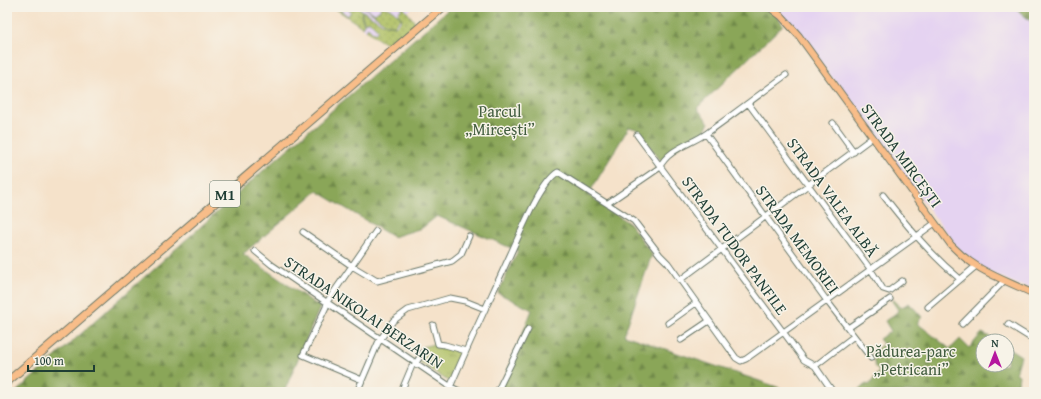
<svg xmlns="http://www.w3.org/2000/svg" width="1041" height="399" viewBox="0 0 1041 399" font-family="'Gentium Book Plus',serif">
  <defs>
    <pattern id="grass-dots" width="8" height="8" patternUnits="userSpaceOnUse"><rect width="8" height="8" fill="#aebf62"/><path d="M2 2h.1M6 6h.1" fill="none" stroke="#8d9c52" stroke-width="1.8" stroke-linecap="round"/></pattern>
    <pattern id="forest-firs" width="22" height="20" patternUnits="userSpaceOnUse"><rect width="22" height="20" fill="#8aa658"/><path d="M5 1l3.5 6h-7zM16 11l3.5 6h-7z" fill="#70884a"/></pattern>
    <pattern id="park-tufts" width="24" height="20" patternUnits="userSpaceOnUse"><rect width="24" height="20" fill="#aebf62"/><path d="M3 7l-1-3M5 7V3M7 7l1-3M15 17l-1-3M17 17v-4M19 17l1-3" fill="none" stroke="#8d9c52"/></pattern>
  </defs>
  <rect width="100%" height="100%" fill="#f7f3e8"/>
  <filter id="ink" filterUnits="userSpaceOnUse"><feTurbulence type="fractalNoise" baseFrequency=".025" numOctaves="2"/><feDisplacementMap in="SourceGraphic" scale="8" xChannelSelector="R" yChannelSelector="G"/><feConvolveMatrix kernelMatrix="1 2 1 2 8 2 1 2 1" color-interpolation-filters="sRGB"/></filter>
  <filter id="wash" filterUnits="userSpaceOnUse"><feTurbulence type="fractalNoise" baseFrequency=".012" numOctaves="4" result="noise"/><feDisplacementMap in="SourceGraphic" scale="16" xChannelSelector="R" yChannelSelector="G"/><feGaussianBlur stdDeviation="0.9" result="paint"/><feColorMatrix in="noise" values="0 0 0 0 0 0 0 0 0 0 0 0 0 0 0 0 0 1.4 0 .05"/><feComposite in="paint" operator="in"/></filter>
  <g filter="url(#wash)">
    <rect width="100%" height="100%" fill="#f5e2ca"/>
    <path fill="#e5d3f1" d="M333,7H413L406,13L407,15L390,35H373Z
      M773,7H1014L1034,24V288L1019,285L988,271L970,260L957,247L797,30Z"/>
    <path fill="url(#grass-dots)" stroke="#667e4b" d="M333,7H340L341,8L340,10L348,16L351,11L345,7H357L362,10L361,16L364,24L362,27Z
      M364,7L375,14L378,11L379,12L381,7C391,7 395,11 401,19L395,25L386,24Z
      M403,7L415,22V26L393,45C382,44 374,36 366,29L368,27L375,34L378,30L369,21L365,23L362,16L363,11L385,25L396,26L402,20L398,13Z"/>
    <path fill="url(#forest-firs)" stroke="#547246" d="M451,7H766L776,14L783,25L697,108L709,123L703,133L684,143L661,161L636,129L629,127L588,195L630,224L652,254L624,335L792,392H499L532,310L498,293L518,251L437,216L422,228L393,237L317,191L243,254L320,307L284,392H16L275,160Z
      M1014,7H1034V24Z
      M893,299L900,308L909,303L922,317L917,323L950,349L960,339L969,348L982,333L998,341H983V365H1007V347L1021,356L1016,373L1019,375L1017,392H852L855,390L857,391L866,384L869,385L879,372L875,366L872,353L883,344L879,339L891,331L885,321L896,313L898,310L892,301Z"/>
    <path fill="url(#park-tufts)" stroke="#667e4b" d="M435,344L436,349L440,347L444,348L447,347L459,351L461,354L450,381H448L420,362L427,352L421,347Z"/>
  </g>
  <g filter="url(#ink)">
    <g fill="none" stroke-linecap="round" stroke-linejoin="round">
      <defs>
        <path id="minor" d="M748,103L871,270L883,289L889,291L902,281
          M833,123L854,152
          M706,134L827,301L871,358
          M637,135L804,360L815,366L833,392
          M883,195C908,227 930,254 960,279
          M608,203L659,168C669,148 690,145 707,133C734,114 760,94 786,75
          M303,232L352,266L377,281L452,261L461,254L469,236
          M255,251L272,265L451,387L461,392
          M680,280L873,137
          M928,307L976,266
          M668,323L696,303
          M962,324L1004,281
          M1008,324L1034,340
          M433,325L438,344L445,345L466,351
          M848,328L890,299
          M681,340L709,321
          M815,366L854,336
          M362,380L303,355L326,307L327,302L376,231
          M357,392L378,343L393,321L408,310L450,298L465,301L485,309
          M401,392L412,366L416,363L423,352
          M448,392C468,345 490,299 511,253C521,232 540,183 558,172L634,221L660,255L668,263L736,358L741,361L746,359L935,223
          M497,392L528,329"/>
        <path id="major" d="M769,7L781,16L799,36L951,245C977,272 1001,278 1034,294"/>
        <path id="highway" d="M7,382L443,7"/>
      </defs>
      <use href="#minor" stroke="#6a7768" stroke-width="7"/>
      <use href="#major" stroke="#6a7768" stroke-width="8"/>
      <use href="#highway" stroke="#6a7768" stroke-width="9"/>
      <use href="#minor" stroke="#fff" stroke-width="5"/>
      <use href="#major" stroke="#f8bd89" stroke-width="6"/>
      <use href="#highway" stroke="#f8bd89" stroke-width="7"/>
    </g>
  </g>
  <g text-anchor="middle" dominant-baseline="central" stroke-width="3" stroke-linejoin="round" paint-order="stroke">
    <rect fill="#f7f3e8" stroke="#60746a" stroke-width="1" x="210" y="181" width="30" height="26" rx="3"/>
    <g font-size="15" font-weight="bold" fill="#1f3d34">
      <text x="225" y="194">M1</text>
    </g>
    <g font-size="16" fill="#435e40" stroke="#f7f3e8">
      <text x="500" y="111">Parcul<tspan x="500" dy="18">„Mircești”</tspan></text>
      <text x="911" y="351">Pădurea-parc<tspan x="911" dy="18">„Petricani”</tspan></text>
    </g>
    <g font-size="16" fill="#1f3d34" stroke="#f7f3e8">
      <text transform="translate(902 155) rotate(54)">STRADA MIRCEȘTI</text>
      <text transform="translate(833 197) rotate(54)">STRADA VALEA ALBĂ</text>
      <text transform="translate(798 239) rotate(54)">STRADA MEMORIEI</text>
      <text transform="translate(735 245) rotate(54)">STRADA TUDOR PANFILE</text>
      <text transform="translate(364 312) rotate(34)">STRADA NIKOLAI BERZARIN</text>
    </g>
  </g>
  <rect width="1041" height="399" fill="none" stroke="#f7f3e8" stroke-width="24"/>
  <g transform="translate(995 353)"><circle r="19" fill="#f7f3e8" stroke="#a1aaa0"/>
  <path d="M0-3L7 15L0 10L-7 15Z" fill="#b5179e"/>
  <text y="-6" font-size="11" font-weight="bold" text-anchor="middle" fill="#1f3d34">N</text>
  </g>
  <path d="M28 365v6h66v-6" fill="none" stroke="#1f3d34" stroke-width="2"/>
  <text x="34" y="365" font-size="12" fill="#1f3d34" stroke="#f7f3e8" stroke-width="3" paint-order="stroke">100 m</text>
</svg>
